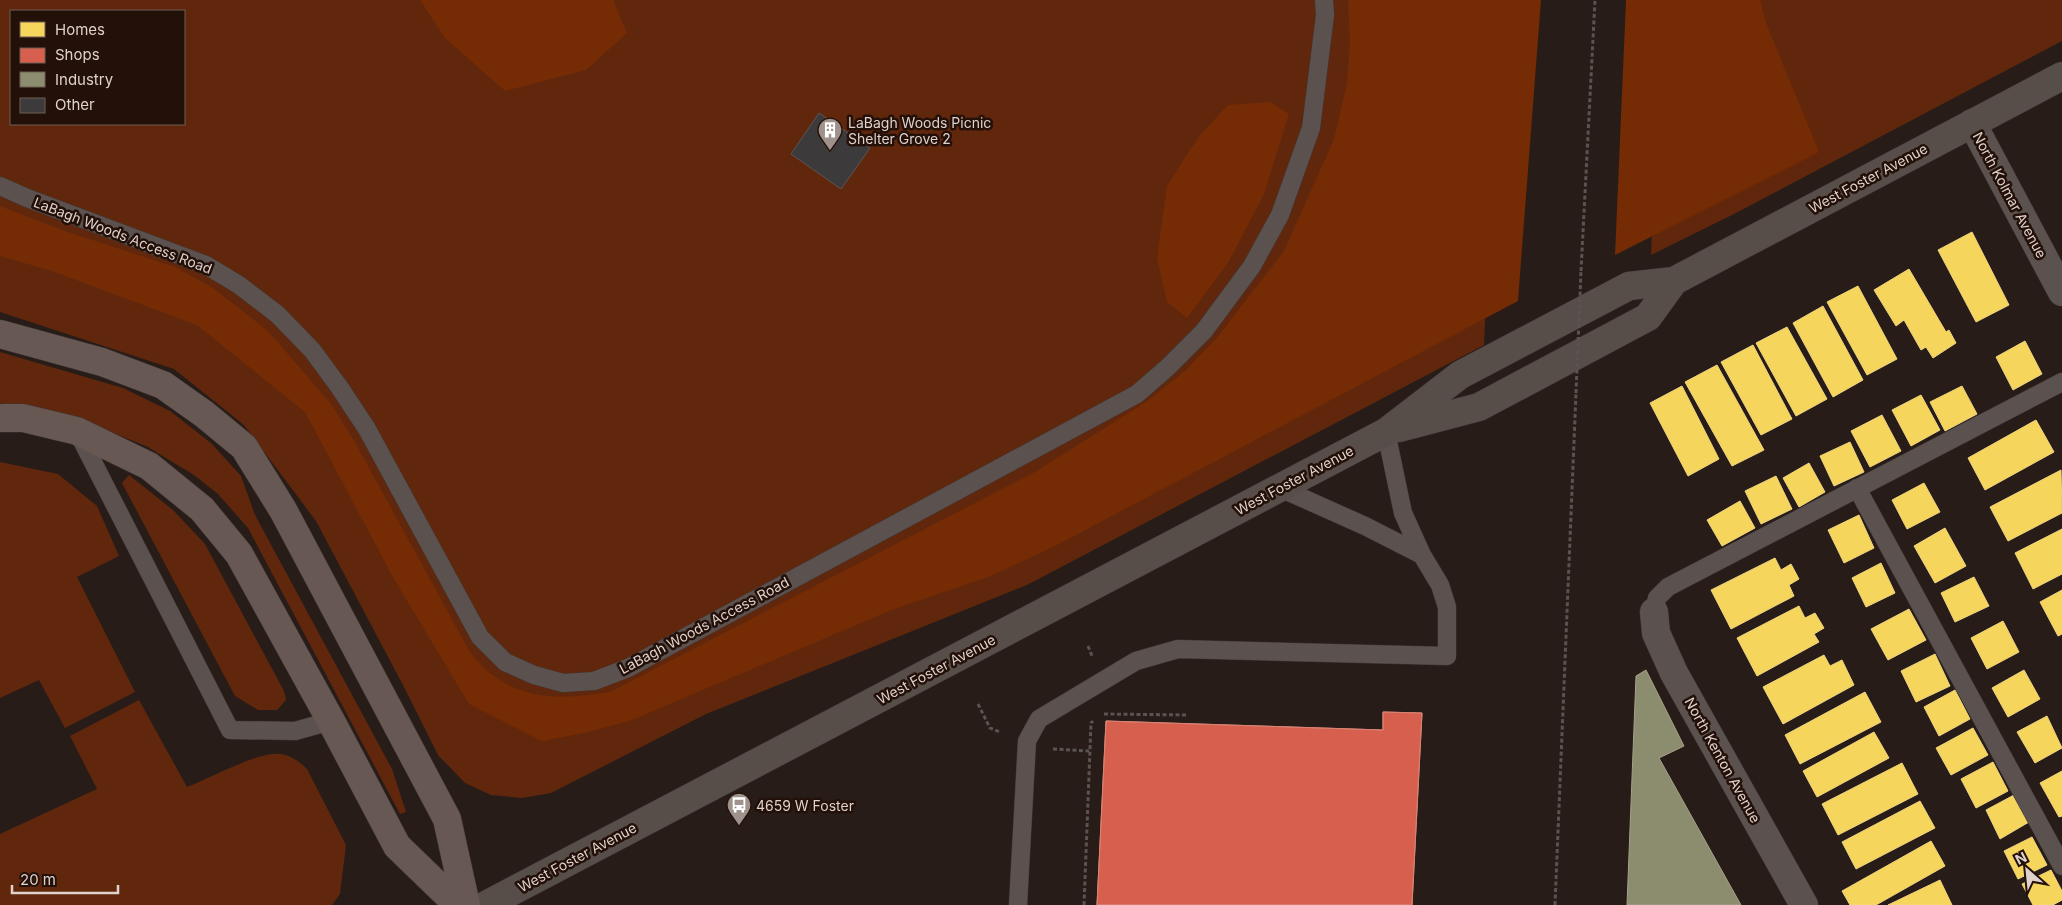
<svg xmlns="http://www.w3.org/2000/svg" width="2062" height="905" viewBox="0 0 2062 905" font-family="Inter,sans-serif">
  <rect width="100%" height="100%" fill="#271c18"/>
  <path fill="#61270d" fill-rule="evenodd" d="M0,0H1499L1484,345L1027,585L706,714L551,793L522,798L491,795L465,783L438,755L404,687L316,521L244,425L174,369L0,312ZM11,11H184V124H11Z
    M1662,0H2062V41L1736,213L1651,255Z
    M0,352L123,388L170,411L211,443L241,476L255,515L392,769L406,812L400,814L248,528L218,494L194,475L148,447L70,415L0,403Z
    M0,462L58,474L97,506L119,556L77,577L135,692L65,728L39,680L0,698Z
    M129,475L173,510L205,544L284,691L286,700L277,710H258L235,696L122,483Z
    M139,700L187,787C211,778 258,751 281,754C292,756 300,762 307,769L346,845L340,894L332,905H0V834L97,789L70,736Z"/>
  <path fill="#752b03" d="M420,0H613L627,33L586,70L505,91L445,38Z
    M1348,0H1541L1518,301L1057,545L991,576L894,609L632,720L584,733L542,741L469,704L394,579L305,412L197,325L52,271L0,256V206L62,230L175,267L213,288L268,331L331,404L356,444L471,654C477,660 483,668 490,673C526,702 567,699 610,692L1035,472L1146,402L1185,371L1216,339L1284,251L1334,139L1347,83L1350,43Z
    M1626,0H1760L1766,23L1819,152L1615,255Z
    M1270,102L1289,114L1264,194L1228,263L1187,318L1167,302L1157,258L1167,186L1199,136L1228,105Z"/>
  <path fill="#f6d55c" stroke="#efd47e" d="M1972,232L2009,305L1976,322L1938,250Z
    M1909,269L1946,332L1949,330L1956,343L1933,358L1926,347L1921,350L1904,320L1896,326L1874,290Z
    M1858,286L1897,359L1867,375L1827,302Z
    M1823,306L1863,380L1833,397L1793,323Z
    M1787,327L1827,399L1796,416L1756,343Z
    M2025,341L2042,374L2013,390L1996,357Z
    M1753,345L1792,419L1761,435L1721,362Z
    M1717,365L1764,450L1732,466L1685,382Z
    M1682,386L1719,459L1688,476L1650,403Z
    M1962,386L1977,414L1945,431L1930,402Z
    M1921,395L1940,430L1911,446L1892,410Z
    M1882,415L1901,451L1870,467L1851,431Z
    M2036,420L2054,452L1985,490L1968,458Z
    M1850,442L1864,472L1834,486L1820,456Z
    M1809,463L1825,492L1799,507L1783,478Z
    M2061,470L2062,513L2008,541L1990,507Z
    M1776,476L1792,509L1761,524L1745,491Z
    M1924,483L1940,512L1907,529L1892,500Z
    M1740,501L1755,528L1722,546L1707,520Z
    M1859,515L1874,548L1844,563L1828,530Z
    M1945,528L1966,566L1935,583L1914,546Z
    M2062,529V574L2033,589L2015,553Z
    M1775,558L1781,570L1791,564L1799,579L1789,585L1794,596L1731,629L1711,590Z
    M1881,563L1895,593L1866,607L1852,578Z
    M1974,577L1989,606L1955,622L1941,593Z
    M2062,590V634L2058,636L2040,602Z
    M1799,606L1805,618L1815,613L1824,628L1814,634L1819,642L1757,676L1737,638Z
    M1909,609L1926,640L1888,660L1871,629Z
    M2003,621L2019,652L1987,669L1971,638Z
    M1935,654L1950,686L1916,702L1901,671Z
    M1824,655L1830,666L1842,660L1854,685L1783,724L1763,687Z
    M2024,670L2040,699L2008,717L1992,688Z
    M1955,690L1970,719L1939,736L1924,707Z
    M1865,692L1881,722L1800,764L1785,735Z
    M2047,716L2062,748L2035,763L2017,732Z
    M1973,728L1988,755L1951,775L1936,748Z
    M1874,732L1889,758L1817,797L1803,771Z
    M1993,762L2008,791L1976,808L1961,779Z
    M1902,763L1918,794L1838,835L1822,804Z
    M2062,771V816L2059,817L2040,783Z
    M2014,795L2029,822L2000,839L1986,810Z
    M1920,801L1935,828L1856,869L1842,842Z
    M2032,837L2047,865L2018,879L2004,851Z
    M1931,841L1945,866L1876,905H1850L1842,891Z
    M2051,870L2062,891V900L2053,905H2033L2022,884Z
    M1940,880L1952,905H1888Z"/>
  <path fill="#d6604d" stroke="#d98273" d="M1383,712L1422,713L1412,905H1097L1106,721L1383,730Z
    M1383,712L1422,713L1412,905H1097L1106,721L1383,730Z"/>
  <path fill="#8c8c6e" stroke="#a5a18a" d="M1646,670L1684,746L1659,758L1741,905H1627L1636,676Z"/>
  <path fill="#3c3a3b" stroke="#585758" d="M819,113L870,148L841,189L791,154Z"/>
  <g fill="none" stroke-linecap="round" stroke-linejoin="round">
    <defs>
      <path id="service" d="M0,186L27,198L206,265L239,285L277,314L312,350L340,388L367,429L480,637L505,662L534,675L563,683L594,681L628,668L1137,394L1168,367L1204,331L1252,266L1280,215L1311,128L1325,15L1324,0
        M77,431L230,730L295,731L331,721
        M1280,488L1365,526L1422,555
        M1857,488L2062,866
        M1654,612L1657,598L1668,587L2062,382
        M1018,905L1027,741L1039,719L1136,661L1178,649L1447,656V607L1440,585L1422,555L1403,513L1386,432"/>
      <path id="minor" d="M1972,123L2062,292
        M1654,612L1656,633L1674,673L1804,905"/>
      <path id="secondary" d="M1399,428L1479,407L1648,317L1674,281
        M486,905L1386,432L1460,375L1629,286L1674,281L2062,76"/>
      <path id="motorway" d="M0,334L102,362L163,385L204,414L244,447L283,510L447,819L466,905
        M0,418H23L77,431L149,466L202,509L239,554L331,721L397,846L458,905"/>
    </defs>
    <use href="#service" stroke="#413735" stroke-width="19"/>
    <use href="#minor" stroke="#413735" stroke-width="29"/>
    <use href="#secondary" stroke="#413735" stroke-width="29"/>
    <use href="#motorway" stroke="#413735" stroke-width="29"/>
    <path stroke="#5a534f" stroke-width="3" stroke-dasharray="4 2.5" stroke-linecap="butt" d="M1581,271L1595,0
      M1088,646L1092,656
      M978,704L990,728L1000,732
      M1104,714L1188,715
      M1053,749L1089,751
      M1084,905L1091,723L1093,721
      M1555,905L1576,393"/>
    <use href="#service" stroke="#5b524f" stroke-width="18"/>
    <use href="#minor" stroke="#5b524f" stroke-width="28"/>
    <use href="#secondary" stroke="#574d49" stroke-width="28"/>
    <use href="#motorway" stroke="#675854" stroke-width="28"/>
    <path stroke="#5a534f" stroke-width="3" stroke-dasharray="4 2.5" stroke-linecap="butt" d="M1576,393L1581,271"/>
  </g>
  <defs>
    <symbol id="building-pin" viewBox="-11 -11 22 30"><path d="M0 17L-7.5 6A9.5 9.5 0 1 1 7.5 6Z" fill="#9f928d" stroke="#231009"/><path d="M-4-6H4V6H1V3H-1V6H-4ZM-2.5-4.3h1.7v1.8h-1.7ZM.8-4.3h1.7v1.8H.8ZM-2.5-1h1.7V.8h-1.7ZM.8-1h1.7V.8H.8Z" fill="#fff"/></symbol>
    <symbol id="bus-pin" viewBox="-11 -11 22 30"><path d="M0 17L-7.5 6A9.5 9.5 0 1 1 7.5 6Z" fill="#9f928d" stroke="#231009"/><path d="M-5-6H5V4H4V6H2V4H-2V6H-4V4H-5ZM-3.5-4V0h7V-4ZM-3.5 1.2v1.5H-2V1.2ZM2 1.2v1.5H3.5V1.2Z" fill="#fff"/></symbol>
  </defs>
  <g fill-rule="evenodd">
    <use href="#building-pin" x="816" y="116" width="28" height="38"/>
    <use href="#bus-pin" x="725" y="791" width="28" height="38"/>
  </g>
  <g text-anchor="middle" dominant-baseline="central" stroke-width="5" stroke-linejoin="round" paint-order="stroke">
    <g font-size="14" fill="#dfd1cc" stroke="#231009" text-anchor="start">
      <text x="848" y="122">LaBagh Woods Picnic<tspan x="848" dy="16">Shelter Grove 2</tspan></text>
      <text x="756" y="805">4659 W Foster</text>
    </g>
    <g font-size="14" fill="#dfd1cc" stroke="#231009">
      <text transform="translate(1868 178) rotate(-28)">West Foster Avenue</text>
      <text transform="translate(2010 195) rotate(62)">North Kolmar Avenue</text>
      <text transform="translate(123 235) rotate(21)">LaBagh Woods Access Road</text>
      <text transform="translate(1294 480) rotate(-28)">West Foster Avenue</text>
      <text transform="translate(704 625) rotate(-28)">LaBagh Woods Access Road</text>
      <text transform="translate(936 669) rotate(-28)">West Foster Avenue</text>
      <text transform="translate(1723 760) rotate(61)">North Kenton Avenue</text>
      <text transform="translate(577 857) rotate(-28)">West Foster Avenue</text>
    </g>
  </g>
  <rect x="10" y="10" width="175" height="115" fill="#231009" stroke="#6e5d57"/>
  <rect x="20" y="22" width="25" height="15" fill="#f6d55c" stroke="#6e5d57"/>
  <text x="55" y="35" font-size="15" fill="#dfd1cc">Homes</text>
  <rect x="20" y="48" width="25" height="15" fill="#d6604d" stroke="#6e5d57"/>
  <text x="55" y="60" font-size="15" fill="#dfd1cc">Shops</text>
  <rect x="20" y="72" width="25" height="15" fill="#8c8c6e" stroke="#6e5d57"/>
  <text x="55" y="85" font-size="15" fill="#dfd1cc">Industry</text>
  <rect x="20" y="98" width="25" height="15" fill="#3c3a3b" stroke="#6e5d57"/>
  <text x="55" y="110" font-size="15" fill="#dfd1cc">Other</text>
  <g transform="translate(2027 870) rotate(333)" stroke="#231009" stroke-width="4" paint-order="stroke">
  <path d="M0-4L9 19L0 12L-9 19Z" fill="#dfd1cc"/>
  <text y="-8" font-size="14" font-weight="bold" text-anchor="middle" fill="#dfd1cc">N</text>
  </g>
  <path d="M12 885v8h106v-8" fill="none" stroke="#dfd1cc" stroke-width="2.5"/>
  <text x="20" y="885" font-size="15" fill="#dfd1cc" stroke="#231009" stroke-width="4" paint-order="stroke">20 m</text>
</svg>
